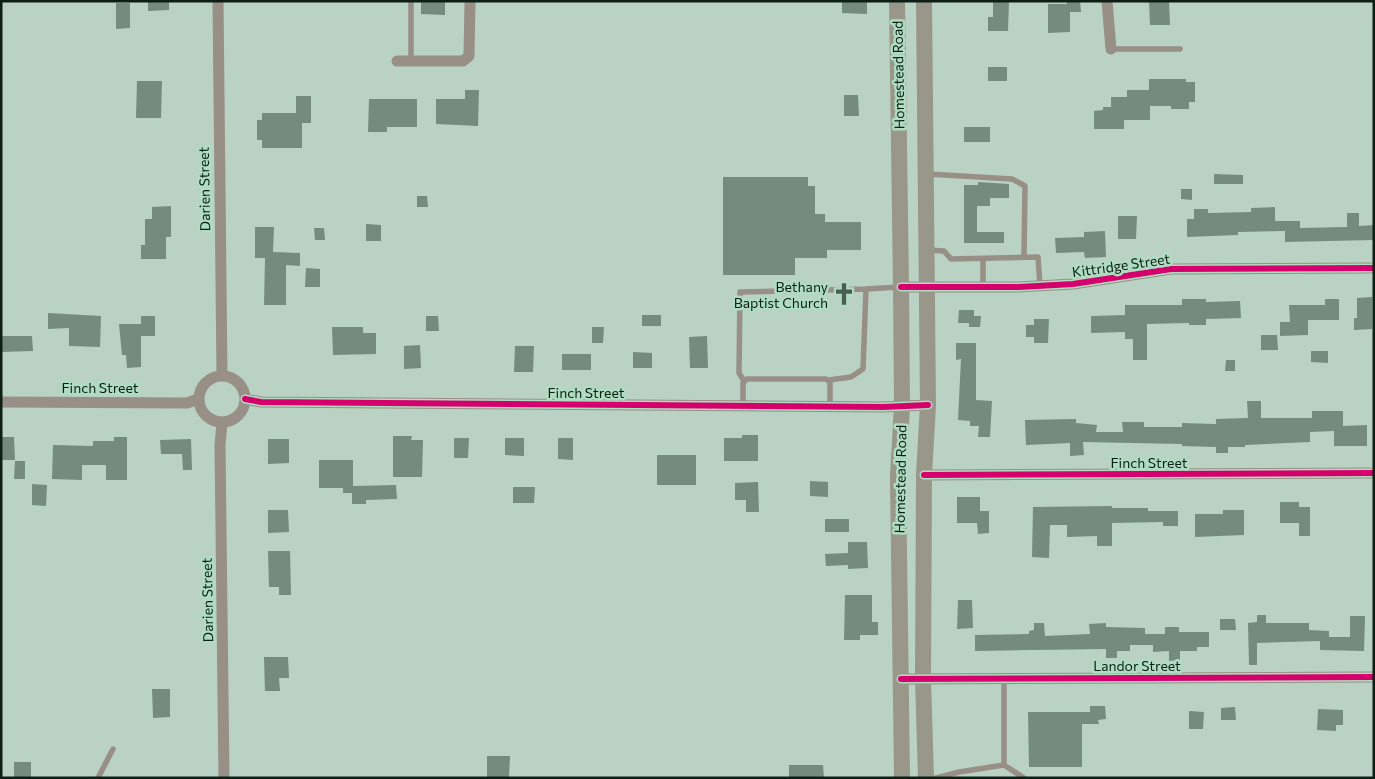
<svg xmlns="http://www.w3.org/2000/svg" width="1375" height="779" viewBox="0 0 1375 779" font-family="Commissioner,sans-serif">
  <rect width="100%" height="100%" fill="#bad2c3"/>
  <path fill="#748b7e" d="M148,1H169V10L148,11Z
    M421,1H445V15L421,14Z
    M842,1H867V14L842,13Z
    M993,1H1009L1008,31H988V17H993Z
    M1067,1H1080L1081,12H1070V32L1048,33V4H1067Z
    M1149,1H1169L1170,25H1150Z
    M116,3H130V28L116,29Z
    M988,67H1007V81H988Z
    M1149,79H1186V82H1195V102H1189V109H1171V106H1150V120H1124V129H1094V111L1103,110V107H1111V97H1127V90H1149Z
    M137,81H162L161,118H136Z
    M465,90H479L478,126L436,124V99H465Z
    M844,95H858L859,116H844Z
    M296,96H311V123H302V148H262V140H257V120H262V113H296Z
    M369,99H417V127H387V132H368Z
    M964,127H990V142H964Z
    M1214,174L1243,175V184H1214Z
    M723,177H808V186H815V214H825V222H861V250H827V258H795V275H723Z
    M978,182L1009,184V198H990V206H977V232H1004V243H964V185H978Z
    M1181,189H1192V200L1181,199Z
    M417,196H427L428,207H417Z
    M171,206V237H166V259H141V245H145V219H152V207Z
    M1275,207V221H1300V228L1347,227V213H1359V226L1374,225V240L1285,242V231L1238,232V235L1187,237V219H1194V209H1208V213L1251,212V208Z
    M1118,216H1137L1136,239H1118Z
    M366,224L381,225V241H366Z
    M255,227H274L273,252L300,253V266L286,265V305H264L265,258H255Z
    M314,228H324L325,240H315Z
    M1105,231L1106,257L1085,258L1084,252L1056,253L1055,238L1084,237V232Z
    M306,268L320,269V287H305Z
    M1372,297V329L1354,330V318H1357V298Z
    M1182,299H1206V302L1240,301L1241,318L1206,319V325H1189V323L1147,324V360H1133V339H1125V332L1091,333V316L1125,315V305H1182Z
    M1325,299H1339V320H1308V335L1280,336V322H1290L1289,305H1325Z
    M959,310H974V316H981L980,327H969V323H958Z
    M48,313L101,316L100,347L69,346V328L48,329Z
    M642,315H661V326H642Z
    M141,316H155V336H141V367L127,368L126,355H122L119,324H141Z
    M426,316H438L439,331H426Z
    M1034,319H1049L1048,343H1034V337H1026V325H1034Z
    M332,327H363V333H376V354L333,355Z
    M592,327H604L603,343H592Z
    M1261,335H1277L1278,350H1261Z
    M1,336H32L33,351L1,352Z
    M707,336L708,368H690L689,337Z
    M956,343H976V400L992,401L990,437H978L979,426H970V421L958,420L961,359L956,360Z
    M420,345L421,368L404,369V346Z
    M515,346H534L533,372H514Z
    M1311,351H1328V363L1311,362Z
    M633,352L652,353V368H633Z
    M562,354H591V370H562Z
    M1226,360H1235V371H1225Z
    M1247,401H1261V418H1312V411H1343V426L1367,425V446H1334V431L1310,432V442L1245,445V447H1228V453H1216V447L1182,446V444L1083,442L1084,455L1070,456V443L1026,445L1025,420L1076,419V423L1097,425L1096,432H1123L1122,422H1144V427H1182V423L1216,424V419L1248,418Z
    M742,435H758V461H724V438H742Z
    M393,436H412L411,440H423L422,477H393Z
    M1,437H14L15,460H1Z
    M114,437H127V480H106V465H82V480L52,479L53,445L93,446V441H114Z
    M454,438H469L468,458H454Z
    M505,438H524V456L505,455Z
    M558,438H573V460L558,459Z
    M191,439L192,470H183L182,454H161L160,440Z
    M268,439H289V463L268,464Z
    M657,455H696V485H657Z
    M319,460H353V486L396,485L397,499L366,500V504H352V493H343V488H319Z
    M15,461H25V479H14Z
    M810,481L828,482V497L810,496Z
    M758,482L759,512H746V500H735V483Z
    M32,484L47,485L46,506L32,505Z
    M513,487H535L534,503H513Z
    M957,497H980V511H989V533L978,534L977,523H957Z
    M1280,502H1299V507H1310V536H1299V523H1280Z
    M1112,506V508H1148V511H1178V526H1163V522L1112,523V546H1097V536L1067,537V525H1050L1049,558L1032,557L1033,507Z
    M268,510H288L289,532L268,533Z
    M1223,510H1244V535L1195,537V514H1223Z
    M825,519H849V532H825Z
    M848,542H867L868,568L848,569V565L826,566L825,554L848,553Z
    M268,551H290L291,595H279V587H269Z
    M845,595H872V622H878V635H860V640H844Z
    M958,600H972L973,628L957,629Z
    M1257,615H1266V623H1309V630L1329,631V637H1350V616H1365L1364,651L1320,650V641L1257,643V665H1249L1248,623L1257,622Z
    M1220,619H1235L1236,630H1220Z
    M1034,623H1044L1045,636L1090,634L1089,624L1106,623V627L1145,628V634H1165V627H1179V632H1209V647H1197V651H1180V660L1169,661V651L1153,652V645H1130V651H1117V658H1106V649L975,651V635L1029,634V631L1034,630Z
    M264,657H288L289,678H279L280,691H265Z
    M152,689H170V717L153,718Z
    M1090,706H1105L1106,719L1098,720L1099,724H1082V767H1029L1028,712H1090Z
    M1235,707L1236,720H1221V708Z
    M1318,709L1343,710V725H1336V731L1317,730Z
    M1189,711L1204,712L1203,729H1189Z
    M487,756H510L509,778H487Z
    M14,762H31V778H14Z
    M789,765H823L824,778H789Z"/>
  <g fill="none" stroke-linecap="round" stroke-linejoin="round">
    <path stroke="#988f86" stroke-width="5.5" d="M1111,49H1180
      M411,61V1
      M928,174L1012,179L1025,186L1024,257
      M928,250L944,251L951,259L1038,257L1040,286
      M983,287V259
      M829,380L851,377L863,369L866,289L899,287
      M744,381L739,373L740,292L866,289
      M743,405V383L747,379H826L830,382V406
      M1004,678V765L1024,778
      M98,778L113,749
      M936,778L959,772L1004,765"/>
    <path stroke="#988f86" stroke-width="11" d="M218,1L222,375
      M1107,1L1111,49
      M397,61H463L469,56L470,1
      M901,287H1019L1073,284L1171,269L1374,268
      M199 399a23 23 0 1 1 46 0a23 23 0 1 1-46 0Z
      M245,399L261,402L883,407L928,405
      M1,402L187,403L198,399
      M222,423L220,445L224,778
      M924,475L1374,473
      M901,679L1374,677"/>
    <path stroke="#99968a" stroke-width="16" d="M897,1L901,287L902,406L898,476L902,778
      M924,1L928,405L924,475L923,679L926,778"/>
    <defs>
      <path id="cycleway" d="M901,287H1019L1073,284L1171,269L1374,268
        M245,399L261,402L883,407L928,405
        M924,475L1374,473
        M901,679L1374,677"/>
    </defs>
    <use href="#cycleway" stroke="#afdcc2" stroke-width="9"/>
    <use href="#cycleway" stroke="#d6006c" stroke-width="6"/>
  </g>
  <defs>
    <symbol id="church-bare" viewBox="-9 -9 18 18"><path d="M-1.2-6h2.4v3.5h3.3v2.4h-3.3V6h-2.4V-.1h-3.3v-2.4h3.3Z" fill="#4a5e52" stroke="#afdcc2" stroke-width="2.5" paint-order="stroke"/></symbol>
  </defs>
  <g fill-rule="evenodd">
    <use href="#church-bare" x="828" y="278" width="32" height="32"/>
  </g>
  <g text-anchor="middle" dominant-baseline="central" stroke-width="5" stroke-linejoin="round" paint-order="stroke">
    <g font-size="14" fill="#0d1f15" stroke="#afdcc2">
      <text transform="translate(898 75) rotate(-91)">Homestead Road</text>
      <text transform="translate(204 189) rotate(-91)">Darien Street</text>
      <text transform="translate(1121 265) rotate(-8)">Kittridge Street</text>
      <text x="100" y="387">Finch Street</text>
      <text x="586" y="392">Finch Street</text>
      <text x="1149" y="462">Finch Street</text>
      <text transform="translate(900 479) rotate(-89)">Homestead Road</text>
      <text transform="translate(207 600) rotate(-91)">Darien Street</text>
      <text x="1137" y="665">Landor Street</text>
    </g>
    <g font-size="14" fill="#0d1f15" stroke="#afdcc2" text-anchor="end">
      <text x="828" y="286">Bethany<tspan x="828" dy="16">Baptist Church</tspan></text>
    </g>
  </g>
  <rect width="1375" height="779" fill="none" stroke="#0d1f15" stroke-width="5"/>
</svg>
